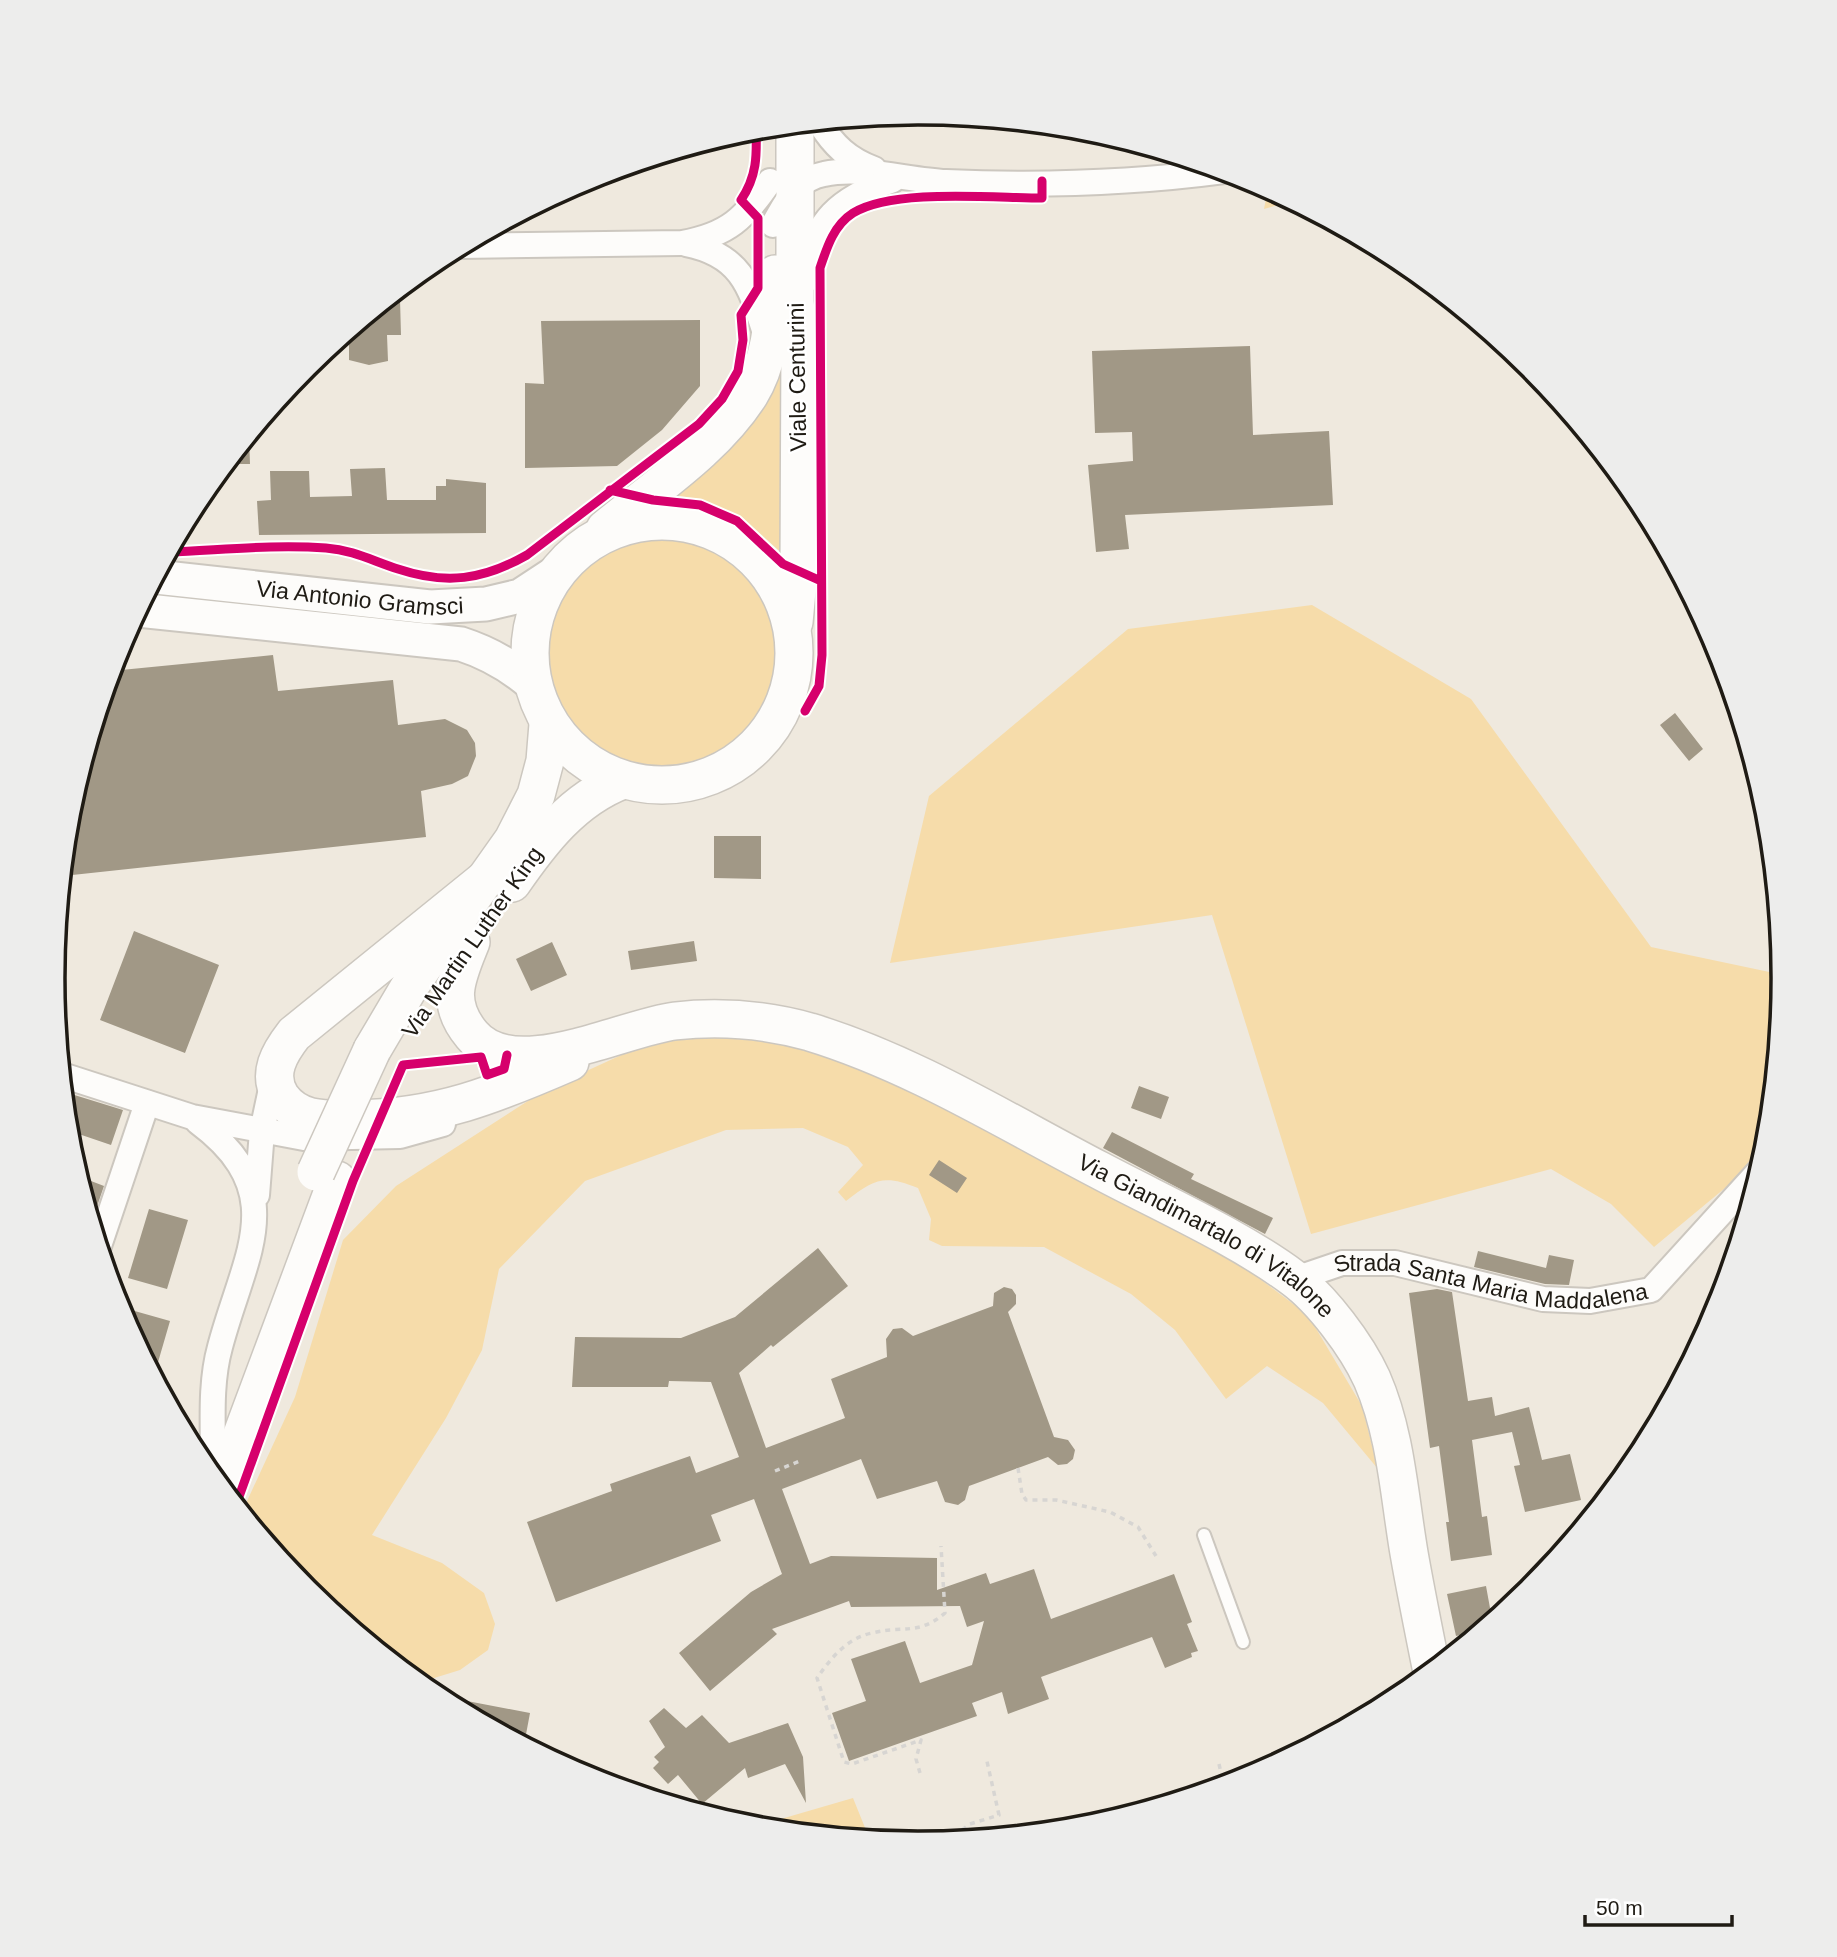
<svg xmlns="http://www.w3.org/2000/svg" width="1837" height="1957" viewBox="0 0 1837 1957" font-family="Helvetica,sans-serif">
  <rect width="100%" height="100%" fill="#efe9de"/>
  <path fill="#f6dcaa" d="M1268,188L1292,201L1264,209Z
    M786,348L784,555C742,517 725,502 668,494Z
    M544 653a117 117 0 1 1 234 0a117 117 0 1 1-234 0Z
    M1312,605L1471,699L1651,947L1784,975L1766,1154L1654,1247L1611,1204L1551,1169L1311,1234L1212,915L890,963L929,796L1128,629Z
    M665,1035L774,1040L985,1110L1155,1200L1308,1315L1362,1406L1378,1469L1323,1403L1267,1366L1226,1399L1175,1330L1131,1294L1044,1247L942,1246L929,1240L931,1219L918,1188C884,1174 874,1179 846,1201L838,1192L863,1165L848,1147L803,1128L726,1130L585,1181L499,1269L482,1350L446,1418L372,1535L442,1563L484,1593L495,1624L488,1650L460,1670L418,1683L306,1591L242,1512L295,1397L343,1240L396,1186L545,1090Z
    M853,1798L870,1840L750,1828Z"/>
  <path fill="#a19886" d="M400,299L401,335H387L388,361L369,365L349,360V331L387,300Z
    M700,320V386L662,430L617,466L525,468V383L544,384L541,321Z
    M1250,346L1253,435L1329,431L1333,505L1125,515L1129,549L1096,552L1088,465L1133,461L1132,432L1095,433L1092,351Z
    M249,436L250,464H226L237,450Z
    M385,468L387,500H436V486H446V479L486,483V533L259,535L257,501L271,500L270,471H309L310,497L352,496L350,469Z
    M273,655L278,691L393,680L398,725L445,719L467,730L475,743L476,756L468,776L452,784L421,791L426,837L63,876L69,809L111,671Z
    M1675,713L1703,749L1689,761L1660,725Z
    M714,836H761V879L714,878Z
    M134,931L219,965L185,1053L100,1020Z
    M694,941L697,961L631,970L628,951Z
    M552,942L567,975L531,991L516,959Z
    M1139,1086L1169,1097L1161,1119L1131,1108Z
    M68,1093L123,1110L111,1145L67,1130L65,1102Z
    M1112,1132L1194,1174L1191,1179L1273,1218L1265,1234L1103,1148Z
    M939,1160L967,1178L957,1193L929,1175Z
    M78,1176L104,1186L92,1221L84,1198Z
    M149,1209L188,1220L167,1289L128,1278Z
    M818,1248L848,1286L773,1347L771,1345L739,1373L766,1448L845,1418L831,1379L887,1357L886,1339L893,1329L902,1328L913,1336L993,1306L994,1293L1004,1287L1012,1289L1016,1295V1304L1008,1312L1054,1437L1068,1440L1075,1450L1073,1459L1067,1464L1058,1465L1048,1457L969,1486L965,1500L958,1505L945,1502L937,1481L877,1499L861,1459L782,1489L810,1564L831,1556L937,1558V1590L986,1573L990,1584L1034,1569L1051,1619L1174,1574L1192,1622L1187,1624L1198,1651L1191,1653L1192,1657L1165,1668L1152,1637L1041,1677L1049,1699L1008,1714L1002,1692L972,1703L977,1716L849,1761L832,1713L866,1701L851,1659L905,1641L920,1683L972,1665L984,1621L967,1627L960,1606L851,1607L849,1601L772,1629L777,1634L710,1691L679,1653L751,1592L782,1574L754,1499L711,1515L721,1541L556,1602L527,1522L612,1491L610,1484L690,1456L696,1473L739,1457L711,1382L669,1381L668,1387H572L575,1337L681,1338L735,1317Z
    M1478,1251L1546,1268L1549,1255L1574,1260L1569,1285L1545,1284L1474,1267Z
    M1437,1289L1452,1292L1468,1401L1492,1397L1495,1416L1529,1407L1542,1460L1570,1454L1581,1500L1525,1512L1514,1466L1520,1465L1512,1432L1472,1440L1482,1517L1487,1516L1492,1555L1451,1561L1446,1522H1449L1439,1446L1430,1448L1409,1293Z
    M117,1306L170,1321L154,1376L118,1310Z
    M1486,1586L1490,1608L1519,1601L1483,1630L1456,1636L1447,1594Z
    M441,1696L530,1713L524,1745L440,1700Z
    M664,1708L686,1728L702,1715L729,1743L788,1723L803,1757L806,1803L785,1764L748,1778L745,1768L702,1804L678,1775L668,1784L653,1768L659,1762L654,1757L665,1747L649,1721Z"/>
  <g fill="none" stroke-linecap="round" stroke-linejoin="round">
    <defs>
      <path id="lane" d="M1204,1535L1243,1642"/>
      <g id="street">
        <path d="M819,122C834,146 848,159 874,169"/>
        <path d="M773,225C786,203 796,179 824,174C862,166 907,180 946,182C1038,186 1133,183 1224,171"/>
        <path d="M686,244C742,255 750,287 766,336"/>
        <path d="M460,246L682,243C728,235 745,218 770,181"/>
        <path d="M808,279C810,221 842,197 893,180"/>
        <path d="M62,1075L192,1117L304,1138L400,1136L443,1124"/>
        <path d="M198,1122C293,1193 244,1255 220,1347C210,1383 213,1422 213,1459"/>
        <path d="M257,1195L262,1131L274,1075"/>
        <path d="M99,1246L147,1103"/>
        <path id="s1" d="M1295,1279L1342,1263H1395L1543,1299L1590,1301L1651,1290L1761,1169"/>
      </g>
      <g id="secondary">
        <path id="s2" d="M156,577L430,607L486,604L520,596L555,573"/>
        <path d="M138,610L461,644C489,653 510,665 532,684"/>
      </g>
      <g id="primary">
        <circle cx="662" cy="653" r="132"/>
        <path d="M605,529C654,488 715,449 750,394C771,360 775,313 775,274"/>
        <path d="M794,622L799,570L800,342L795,302V125"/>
        <path d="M483,881L294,1034C280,1052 266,1074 281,1097C299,1122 326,1119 354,1119C438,1118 494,1095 570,1062"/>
        <path d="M512,883C541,841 573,799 623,780"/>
        <path id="s3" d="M471,942C457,977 444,1002 472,1035C513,1085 621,1028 675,1021C719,1016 767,1020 810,1032C912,1063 1005,1121 1099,1170C1161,1203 1238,1237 1293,1278C1322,1299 1357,1346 1372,1379C1396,1434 1399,1494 1409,1553C1416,1593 1424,1632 1432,1672"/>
        <path d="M372,1050L411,984L513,840L536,795L545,761L548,724"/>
        <path d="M222,1488L337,1180"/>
      </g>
    </defs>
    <use href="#lane" stroke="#ccc7bf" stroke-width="16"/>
    <use href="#street" stroke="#ccc7bf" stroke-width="28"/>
    <use href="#secondary" stroke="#ccc7bf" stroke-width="37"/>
    <use href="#primary" stroke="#ccc7bf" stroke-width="40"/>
    <path stroke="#d7d5d2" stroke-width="3.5" stroke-dasharray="5 5" stroke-linecap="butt" d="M1018,1468L1022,1494L1026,1500H1056L1110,1512L1138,1527L1156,1556
      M775,1471L800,1461
      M1219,1764L1224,1786
      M920,1773L916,1759L921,1740L852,1764L844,1762L817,1678C831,1658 847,1638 872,1633C903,1625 918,1636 945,1613L941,1546
      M946,1842L970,1824L999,1815L986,1757"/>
    <use href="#lane" stroke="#fdfcfa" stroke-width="12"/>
    <use href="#street" stroke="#fdfcfa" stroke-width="24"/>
    <use href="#secondary" stroke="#fdfcfa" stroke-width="33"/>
    <use href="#primary" stroke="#fdfcfa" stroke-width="37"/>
    <defs>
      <path id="primary-bridge" d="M316,1172L372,1050"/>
    </defs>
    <use href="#primary-bridge" stroke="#ccc7bf" stroke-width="40" stroke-linecap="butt"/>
    <use href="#primary-bridge" stroke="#fdfcfa" stroke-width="37"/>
    <defs>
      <path id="cycleway" d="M610,490L653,500L700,505L737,521L783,564L821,581
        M169,552C221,550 275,544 326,548C353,550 373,561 398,569C446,585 483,580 527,555L699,424L722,399L738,371L743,340L741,315L758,288V218L741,200C757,176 757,156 756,128
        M805,711L819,686L822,655L820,268C827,247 834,225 853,213C893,188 994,198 1042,198V181
        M236,1505L353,1181L403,1065L481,1057L487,1075L504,1069L507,1055"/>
    </defs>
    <use href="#cycleway" stroke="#fff" stroke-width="13"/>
    <use href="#cycleway" stroke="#d6006c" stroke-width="9"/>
  </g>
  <g text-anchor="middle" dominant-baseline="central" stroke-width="5" stroke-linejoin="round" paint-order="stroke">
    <g font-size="23" fill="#1f1b14" stroke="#fff">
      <text transform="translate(797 377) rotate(-91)">Viale Centurini</text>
      <text stroke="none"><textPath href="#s2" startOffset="205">Via Antonio Gramsci</textPath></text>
      <text transform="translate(472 942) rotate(-55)">Via Martin Luther King</text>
      <text stroke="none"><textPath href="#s3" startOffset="896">Via Giandimartalo di Vitalone</textPath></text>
      <text stroke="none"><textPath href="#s1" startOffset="201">Strada Santa Maria Maddalena</textPath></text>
    </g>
  </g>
  <path d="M0 0H1837V1957H0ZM65 978a853 853 0 1 1 1706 0a853 853 0 1 1-1706 0Z" fill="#ededec" fill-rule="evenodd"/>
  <path fill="none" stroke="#1f1b14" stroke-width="3.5" d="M65 978a853 853 0 1 1 1706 0a853 853 0 1 1-1706 0Z"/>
  <path d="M1585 1915v10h147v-10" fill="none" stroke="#1f1b14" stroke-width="3.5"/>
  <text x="1596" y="1915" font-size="21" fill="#1f1b14" stroke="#ffffff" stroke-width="5" paint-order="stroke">50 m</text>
</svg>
